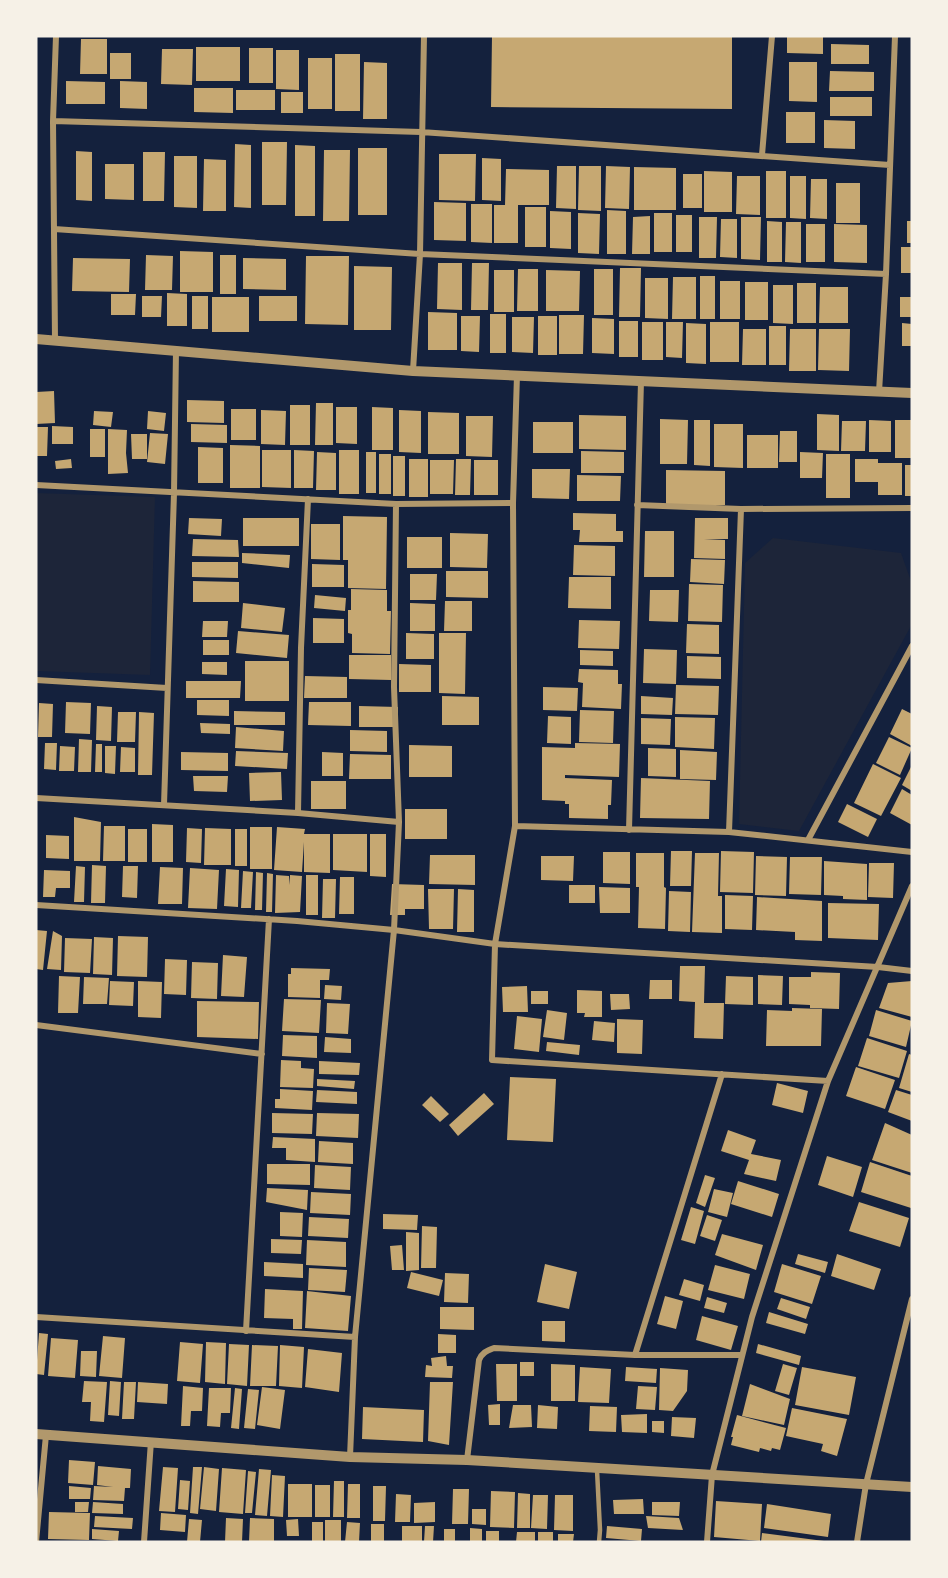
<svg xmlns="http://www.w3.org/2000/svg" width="948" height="1578" viewBox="0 0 948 1578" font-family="Ubuntu,sans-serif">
  <rect width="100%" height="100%" fill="#14213d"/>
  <path fill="#1d2539" d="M36,493L155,497L150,675L36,671Z
    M773,538L901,553L912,584V624L799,831L739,824L745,563Z"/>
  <path fill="#c6a872" d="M492,36H732V109L491,107Z
    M787,36H823V54L787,53Z
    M81,39H107V74H80Z
    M831,44L869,45V64H831Z
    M196,47H240V81H196Z
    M249,48H273V83H249Z
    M162,49H193L192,85L161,84Z
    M276,50H299V90L276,89Z
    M110,53H131V79H110Z
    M335,54H360V111H335Z
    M308,58H332V109H308Z
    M364,62L387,63V119H363Z
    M789,62H817V102L789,101Z
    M830,71L874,72V91H829Z
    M66,81L105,82V104H66Z
    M120,81L147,82V109L120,108Z
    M194,88H233V113L194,112Z
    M236,90H275V110H236Z
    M281,92H303V113H281Z
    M830,97H872V116H830Z
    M786,112H815V143H786Z
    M824,120L855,121V149L824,148Z
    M262,142H287L286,205H262Z
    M235,144L251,145V208L234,207Z
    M295,145L315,146V216H295Z
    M358,148H387V215H358Z
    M324,150H350L349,221H323Z
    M76,151L92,152V201L76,200Z
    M143,152H165L164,201H143Z
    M439,154H476L475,201L439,200Z
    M174,156H197V208L174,207Z
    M482,158L501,159V201L482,200Z
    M204,159L226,160V211H203Z
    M105,164H134V200L105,199Z
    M557,166H576V209L556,208Z
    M579,166H601V211L578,210Z
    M606,166L630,167L629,209L605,208Z
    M634,167L676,168V210H634Z
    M506,169L549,170V205H518V243H494V205H505Z
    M704,171L732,172V212H704Z
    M766,171H786V218H766Z
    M683,174H702V208H683Z
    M737,176H760V215L736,214Z
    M790,176H806V219L790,218Z
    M811,179H827V219L810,218Z
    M836,183H860V223H836Z
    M434,202L466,203V241L434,240Z
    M471,204H492V243L471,242Z
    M525,207H546V247H525Z
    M607,210L626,211V254H607Z
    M550,211L571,212V249L550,248Z
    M578,213L600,214L599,254L578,253Z
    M654,213H672V252H654Z
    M676,215H692V252H676Z
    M650,216V254H632L633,217Z
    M699,217H717L716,258H699Z
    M741,217H761L760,260L741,259Z
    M721,219H737V258L720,257Z
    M767,221L782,222V262H767Z
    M907,221H912V243H907Z
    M786,222H801V263L785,262Z
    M806,224H825V262H806Z
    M834,224L867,225V263L834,262Z
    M901,247H912V273H901Z
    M180,251L213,252V292H180Z
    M146,255L173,256L172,290H145Z
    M220,255H236V294H220Z
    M306,256H349L348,325L305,324Z
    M73,258L130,259L129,292L72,291Z
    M243,258L286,259V290L243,289Z
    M438,263H462V310L437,309Z
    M472,263H489L488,310H471Z
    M354,266L392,267L391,330H354Z
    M620,268H641L640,317H619Z
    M518,269H538V311H517Z
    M594,269H613V315H594Z
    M494,270H514V312H494Z
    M546,270L580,271L579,311H546Z
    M700,276H715V319H700Z
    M673,277H696V319H672Z
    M645,278H668V319L645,318Z
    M720,281H740V319H720Z
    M745,282H768V320H745Z
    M797,283H816V323H797Z
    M773,285H793V324L773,323Z
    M820,287H848V323H819Z
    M167,293L187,294V326H167Z
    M111,294H136L135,315H111Z
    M142,296H162L161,317H142Z
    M192,296H208V329H192Z
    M259,296H297V321H259Z
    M212,297H249V332H212Z
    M900,297H912V317H900Z
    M428,312L457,313V350H428Z
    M490,314H506V353H490Z
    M559,315H584L583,354H559Z
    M461,316H480L479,352L461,351Z
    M538,316H557V355H538Z
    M512,317H534L533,353L512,352Z
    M592,318L614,319V354L592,353Z
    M619,321H638V357H619Z
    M642,322H663V360H642Z
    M666,322H683L682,358L666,357Z
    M710,322H739V362H710Z
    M686,323L706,324V364L686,363Z
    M902,323L912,324V346H902Z
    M769,326H786V365H769Z
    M743,329H766V365H742Z
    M790,329H816V371H789Z
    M819,329H850L849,371L818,370Z
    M54,391L55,423L36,424V392Z
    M187,400L224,401V423L187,422Z
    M316,403H333V445H315Z
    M290,405H310V445H290Z
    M336,407H357V444L336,443Z
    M372,407L393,408V450H372Z
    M231,409H256V440H231Z
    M261,410L286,411L285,445L261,444Z
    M399,410L421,411V453L399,452Z
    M94,411L113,412L111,427L93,425Z
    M148,411L166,413L164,431L147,429Z
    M428,412L459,413V454H428Z
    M817,414L839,415V451L817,450Z
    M579,415L626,416V450L579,449Z
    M466,416H493L492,457L466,456Z
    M660,419L688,420L687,464H660Z
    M694,420H710V466L694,465Z
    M869,420L891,421V452H869Z
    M895,420H912V458H895Z
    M842,421H866L865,451H841Z
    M533,422H573V453H533Z
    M191,424L227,425V443L191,442Z
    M714,424H743V468L714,467Z
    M52,426L73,427V444H52Z
    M36,427H48L47,456H36Z
    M90,429H105V457H90Z
    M108,429L127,430L126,453L128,473L108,474Z
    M780,431H797V462H779Z
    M150,433L168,434L165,464L147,462Z
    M131,434H147V459H132Z
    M747,435H778V468H747Z
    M230,445L260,446V488H230Z
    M198,447L223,448V483H198Z
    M262,450H291V488L262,487Z
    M294,450L314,451L313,488H294Z
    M339,450H359V494H339Z
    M581,451L624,452V473H581Z
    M317,452L336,453V490H316Z
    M366,452H376V493H366Z
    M800,452L823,453L822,478H800Z
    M379,454H391V494H379Z
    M826,454H850V498H826Z
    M393,456H405V496H393Z
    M71,459L72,468L56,469L55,461Z
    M409,459H428V497H409Z
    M456,459H471L470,495H455Z
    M855,459H878V463H902V495H878V482H855Z
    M430,460H454L453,494H430Z
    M474,460H498V495H474Z
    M905,465H912V496H905Z
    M532,469H570L569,499L532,498Z
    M666,470L725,471V505H666Z
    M577,475L621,476L620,501H577Z
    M573,513L616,514V531H623V542H579L580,530H573Z
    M343,516L387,517L386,589L348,588V560H343Z
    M189,518L222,519L221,536L188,534Z
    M243,518H299V546H243Z
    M695,518H728V539H704L725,540V559L694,558Z
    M311,524H340V560L311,559Z
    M645,531H674V577H644Z
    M450,533L488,534L487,568L450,567Z
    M407,537H442V568H407Z
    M193,539L238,540L239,557L192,556Z
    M574,545L615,546V576L573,575Z
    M242,553L290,555L289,568L242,563Z
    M691,559L725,560L724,584L690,582Z
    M192,562H238V578L192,577Z
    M312,564L344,565V587H312Z
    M446,571H488V598L446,597Z
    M410,574H437L436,600H410Z
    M569,577H611V609L568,608Z
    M193,581L239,582V602H193Z
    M689,584L723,585L722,622L688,621Z
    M351,589L387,590V611H391L390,654L352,653V634L348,633V610H351Z
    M650,590H679L678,622L649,621Z
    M315,595L346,598L345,611L314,608Z
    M445,601H472V631H444Z
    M243,603L285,608L282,632L241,628Z
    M410,603L435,604V631H410Z
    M313,618L344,619V643H313Z
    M579,620L620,621L619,649L578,648Z
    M203,621H228L227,637H202Z
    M687,624L719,625V654L686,653Z
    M238,631L289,635L287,658L236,653Z
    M406,633L434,634V659H406Z
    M439,633H466L465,694L439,693Z
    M203,640H229V655H203Z
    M644,649L677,650L676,684L643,683Z
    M580,650L613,651V666L580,665Z
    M349,655H391V680L349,679Z
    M687,656L721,657V679L687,678Z
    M245,661H289V701H245Z
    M202,662H227V675L202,674Z
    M399,664L431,665V692H399Z
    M579,669L618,670V684H622L621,709L582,707L583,683L578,682Z
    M305,676L347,677V698H304Z
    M186,681H241L240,698H186Z
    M676,685L719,686L718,715L675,714Z
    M543,687L578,688L577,711L543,710Z
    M442,696L479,697V725H442Z
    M641,696L673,698L672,715L641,714Z
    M197,700H229V716L197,715Z
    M66,702L91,703L90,734L65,733Z
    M309,702H351V726L308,725Z
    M39,703L53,704L52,737H38Z
    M97,706L112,707L111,741L96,740Z
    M359,706L398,707V727H359Z
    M902,709L912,714V746L890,734Z
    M580,710L614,711L613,743L579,742Z
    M234,711L285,712V725H234Z
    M118,712H136L135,742H117Z
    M139,712L154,713L152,775H138Z
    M548,716L571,717V744L547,743Z
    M675,717L715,718L714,749L675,747Z
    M641,718L671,719L670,745L641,744Z
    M200,723L230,724V734L201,733Z
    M236,727L284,731L283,751L235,748Z
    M350,730L387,731V752L350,751Z
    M889,737L912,748L900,775L876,763Z
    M79,739L92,740L91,772H78Z
    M45,743H57L56,770L44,769Z
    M575,743L620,744L619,777L565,775V778L612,780L611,805H608V819L569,818V804H565V801L542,800V747L575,748Z
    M96,744H102V772H95Z
    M409,745L452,746V777H409Z
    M60,746L75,747L74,771H59Z
    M105,746H116L115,774L105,773Z
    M121,747L135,748V772H120Z
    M648,748L676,749V777L648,776Z
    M680,750L717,752L716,780L680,779Z
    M236,751L288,753L287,769L235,766Z
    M181,752L228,753V771L181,770Z
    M322,752L343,753V776H322Z
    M350,754L391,755V779H349Z
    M873,764L901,778L881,816L854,803Z
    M912,765V791L902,785Z
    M281,772L282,800L250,801L249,773Z
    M193,776H228L227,792L194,791Z
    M641,778L710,781L709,819L640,818Z
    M311,781H346V809H311Z
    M902,789L912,795V825L890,813Z
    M847,804L877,819L868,837L838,822Z
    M405,809H447V839H405Z
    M74,817L101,822L100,861H74Z
    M152,824L173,825V862H152Z
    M104,826H125V861H103Z
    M250,827H272V869H250Z
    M277,827L305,829L304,834H330V873L304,872V842L302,872L274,870Z
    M187,828L202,829L201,863L186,862Z
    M205,828L231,829V865H204Z
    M128,829H147V862H128Z
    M235,829H247V866H235Z
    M333,834H367V872L333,870Z
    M370,834H386V877L370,876Z
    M46,835L69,836V859L46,858Z
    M671,851H692L691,886H670Z
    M721,851L754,852L753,893L720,892Z
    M603,852H630V884L603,883Z
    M636,853H664V887L666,888L665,929L638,928L639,887H636Z
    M695,853H719L718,896H722V933L692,932Z
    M430,855H475V885L429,884Z
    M541,856H574L573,881L541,880Z
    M756,856L787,857L786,896L755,895Z
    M790,857H822L821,895L789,894Z
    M824,861L867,864V900L843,899V896L824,895Z
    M869,863H894L893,898L868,897Z
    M92,865L106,866L105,903H91Z
    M76,866L85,867L84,902H74Z
    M123,866H138L137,898L122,897Z
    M160,867L183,868L182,904H158Z
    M190,868L219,870L217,909L188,908Z
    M226,869L239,870L238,907L224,906Z
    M44,870L70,871V888H56L55,897H43Z
    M243,871L253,872L251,908H241Z
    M256,872L263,873L262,910H255Z
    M267,873L273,874L272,912H266Z
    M276,875L289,876L290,885V875L302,876L300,912L275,913Z
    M306,875H318V915H306Z
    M340,877H354V914H339Z
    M323,879H336L335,918H322Z
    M392,884L424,885V909H405V915H390Z
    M569,885H595V903H569Z
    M599,887L630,888V913H600Z
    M428,889H454L453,929H429Z
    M458,889L474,890V932H457Z
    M669,891L691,892L690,932L668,931Z
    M725,895L753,896L752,930L725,929Z
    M757,897L822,901V941L795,940V932L756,930Z
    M828,903L879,904L878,940L828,938Z
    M36,930L47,931L43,970L36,969Z
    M53,931L62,936L61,970L47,969Z
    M118,936L148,937L147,977L117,976Z
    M94,937L113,938L112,975L93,974Z
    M65,938L92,939L90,973L64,972Z
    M223,955L247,957L244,997L221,996Z
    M165,959L187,960L186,995L164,994Z
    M192,962L218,963L217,999L191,998Z
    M680,966H705L704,1003H724L723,1039L694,1038L695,1002L679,1001Z
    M291,968L330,969L329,980H320V998L288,997V974H291Z
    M811,972L840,973L839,1009L810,1008V1005L789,1004V977H811Z
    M758,975L783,976L782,1005L758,1004Z
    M59,976L80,977L78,1013H58Z
    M726,976L753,977V1005L725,1004Z
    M84,977L109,978L107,1004H83Z
    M650,980H672V999H649Z
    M110,981L134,982L133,1006L109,1005Z
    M138,981L162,982L161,1018L138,1017Z
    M912,981V1017L879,1008L888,983Z
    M325,985L342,986L341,1000L324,999Z
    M527,986L528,1012H503L502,987Z
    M577,990L602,991V1017H584L585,1013H577Z
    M531,991H548V1004H531Z
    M610,994H629L630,1009L611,1010Z
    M284,999L321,1000L319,1033L282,1031Z
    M197,1001L259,1002L258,1039L197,1037Z
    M327,1003L350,1004L348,1034L326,1033Z
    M792,1008L822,1009L821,1046H766L767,1010L792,1011Z
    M547,1010L567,1013L564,1040L543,1037Z
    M876,1010L912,1021L906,1047L869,1036Z
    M517,1016L542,1019L539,1052L514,1049Z
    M617,1019L643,1020L642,1054L617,1053Z
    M594,1021L615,1023L614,1042L592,1040Z
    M283,1035L317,1036V1058L282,1056Z
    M325,1037L351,1039V1053L324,1052Z
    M867,1038L907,1051L899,1078L858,1066Z
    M547,1042L580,1045L579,1055L546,1051Z
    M909,1054L912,1055V1092L899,1088Z
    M281,1060L301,1061V1068L314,1069L313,1088L280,1087Z
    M319,1061L360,1063L359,1075L319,1074Z
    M856,1067L895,1080L885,1109L846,1096Z
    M510,1077L556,1079L553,1142L507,1140Z
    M317,1079L355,1081L354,1089L317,1086Z
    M777,1083L808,1091L803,1113L772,1105Z
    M280,1089L313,1091L312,1110L275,1108V1099H280Z
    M317,1090L357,1092V1104L316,1102Z
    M896,1090L912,1095V1121L888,1112Z
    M484,1093L494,1104L458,1136L449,1125Z
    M431,1096L449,1114L440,1122L422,1105Z
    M272,1113L313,1114L312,1134L272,1133Z
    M317,1113L359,1114L358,1138L316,1136Z
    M885,1123L912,1135V1173L872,1160Z
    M728,1130L756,1140L751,1154L781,1160L776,1181L744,1174L749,1160L721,1151Z
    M273,1137L315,1139V1162L286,1160V1148H272Z
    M319,1141L353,1143V1164L318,1162Z
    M827,1156L862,1167L853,1197L818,1185Z
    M870,1162L912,1176L911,1208L861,1192Z
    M267,1164H310V1185L267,1184Z
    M315,1165L351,1167L350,1190L314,1188Z
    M705,1175L715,1178L705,1207L696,1203Z
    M738,1181L779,1194L772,1217L731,1204Z
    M267,1188L308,1190L307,1210L266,1202Z
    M714,1189L733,1193L727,1217L708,1212Z
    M311,1192L351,1194L350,1215L310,1213Z
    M859,1202L909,1218L900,1247L849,1231Z
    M691,1207L704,1211L695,1244L681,1240Z
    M280,1212L303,1213L302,1237L280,1236Z
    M383,1214L418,1215L417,1230L383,1229Z
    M707,1215L722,1220L715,1241L700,1236Z
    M309,1217L349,1219L348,1238L308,1236Z
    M422,1226L437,1227L436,1268H421Z
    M406,1232L419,1233V1270L406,1271Z
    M722,1234L763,1245L756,1270L715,1255Z
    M271,1239L302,1240L301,1254L271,1253Z
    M307,1240L346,1242V1267L306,1265Z
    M402,1245L404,1270H392L390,1246Z
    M798,1254L828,1262L825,1273L795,1264Z
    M837,1254L881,1269L874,1290L831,1276Z
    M264,1262L303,1264V1278L264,1276Z
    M545,1264L577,1272L569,1309L537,1302Z
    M782,1264L821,1276L812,1304L774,1292Z
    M715,1265L750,1274L744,1299L708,1290Z
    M309,1268L347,1270L345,1292L308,1290Z
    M411,1272L443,1280L439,1296L407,1288Z
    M445,1273L469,1274L468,1303L444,1302Z
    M684,1279L704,1285L700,1301L679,1295Z
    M265,1289L303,1291L302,1329H293V1319L264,1318Z
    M307,1291L351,1296L348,1331L305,1328Z
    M665,1296L683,1301L676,1329L657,1324Z
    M707,1297L727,1303L724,1313L704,1308Z
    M781,1298L810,1307L806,1319L777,1309Z
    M440,1307H474V1330L440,1329Z
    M769,1312L808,1324L805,1334L766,1323Z
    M702,1316L738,1326L731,1350L696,1340Z
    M542,1321H565V1342L542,1341Z
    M39,1333L48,1334L44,1375L36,1374Z
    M438,1334L456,1335V1353H438Z
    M103,1336L125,1338L122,1378L99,1376Z
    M51,1338L78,1340L75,1378L48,1376Z
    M180,1342L203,1344L200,1383L177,1381Z
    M206,1342L226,1343L225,1384L205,1382Z
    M229,1344L249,1345L247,1386L227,1384Z
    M758,1344L801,1356L799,1365L756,1353Z
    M252,1345L278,1346L276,1386H250Z
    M280,1345L304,1347L302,1388L279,1386Z
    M308,1349L342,1353L339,1392L305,1387Z
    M81,1351H97L96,1377L80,1376Z
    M446,1356L447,1366H453L452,1378L425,1377L426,1365L432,1366L431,1358Z
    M520,1362H534V1376H520Z
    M496,1364H517V1401H497Z
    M551,1364L575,1365V1401H551Z
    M783,1364L797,1368L789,1395L775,1391Z
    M580,1367L611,1369L609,1403L578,1402Z
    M626,1367L657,1369L656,1383L625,1381Z
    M802,1367L856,1377L849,1415L795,1405Z
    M660,1368L688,1370L687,1391L673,1411L659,1410Z
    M84,1381L107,1382L104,1422L90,1421L91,1402H82Z
    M110,1381L121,1382L119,1416L108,1415Z
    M124,1382H136L134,1419H122Z
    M138,1382L168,1384L167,1404L137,1402Z
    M430,1382H453L449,1445L428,1441Z
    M750,1384L790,1399L784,1425L742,1416Z
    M183,1386L203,1388L202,1411H191L190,1426H181Z
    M638,1386L657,1387L655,1410L636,1409Z
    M262,1387L285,1390L280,1429L257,1425Z
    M209,1388H231L230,1413H221L220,1427L207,1426Z
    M235,1388L242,1389L239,1429L231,1428Z
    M248,1389L259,1390L255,1429L244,1428Z
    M500,1404V1425H489L488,1405Z
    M513,1405H531L532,1427L509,1428Z
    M538,1405L558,1407L557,1429L537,1428Z
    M590,1406L617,1407L616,1432L589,1431Z
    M363,1407L424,1410L423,1442L362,1439Z
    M792,1408L847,1419L837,1456L821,1451L823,1444L786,1436Z
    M647,1414V1433L622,1432L621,1415Z
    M737,1415L786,1428L780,1450L772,1448L771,1451L760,1448L759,1452L731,1445L733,1437H731Z
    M672,1417L696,1418L694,1438L671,1436Z
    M652,1421H664V1433L652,1432Z
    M69,1460L95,1462L93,1485L68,1483Z
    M98,1466L131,1469L130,1488H125L124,1501L93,1500L94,1486L113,1487L97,1485Z
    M163,1467L178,1468L175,1512L159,1511Z
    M193,1467H202L198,1514L190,1513Z
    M204,1467L219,1469L216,1511L200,1509Z
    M222,1468L246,1470L243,1514L219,1512Z
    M259,1469L271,1470L267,1516L255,1515Z
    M248,1471L256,1472L252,1513H245Z
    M272,1475L285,1476L283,1517L270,1516Z
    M180,1480L190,1481L188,1510L178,1509Z
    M334,1481H344V1517H333Z
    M288,1484H312V1517H288Z
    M348,1484H360V1518H347Z
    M315,1485H330V1517H315Z
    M69,1486L91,1488L90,1499H69Z
    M373,1486H386L385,1521H373Z
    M453,1489H469L468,1524H452Z
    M491,1491L515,1492L514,1528L490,1527Z
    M518,1493L530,1494V1528H517Z
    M396,1494L411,1495L410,1522H395Z
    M533,1495H548L547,1529L531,1528Z
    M555,1495H573V1531L554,1530Z
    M643,1499L644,1514H614L613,1500Z
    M716,1501L762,1504L760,1541L714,1537Z
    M75,1502H89L88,1512H75Z
    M93,1502L123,1504V1514L92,1513Z
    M435,1502V1522L414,1523V1503Z
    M652,1502H680L679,1516L652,1515Z
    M767,1504L831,1514L828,1537L764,1528Z
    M472,1509H486V1525L472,1524Z
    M49,1512L90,1513L89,1540L48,1539Z
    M161,1513L186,1515L185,1532L160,1530Z
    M95,1516L133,1518L132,1529L94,1527Z
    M646,1516L679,1518L683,1530L648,1528Z
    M226,1518L243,1519L242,1542H225Z
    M250,1518L274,1519V1542H249Z
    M189,1519L202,1520L200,1542H187Z
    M298,1519L299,1536H287L286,1520Z
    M325,1520H341V1542H325Z
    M312,1522H323V1542H312Z
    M347,1522L360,1523L359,1542H345Z
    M371,1524H384V1542H371Z
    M402,1526H422V1542H402Z
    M425,1526H434L433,1542H424Z
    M607,1526L642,1529L641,1541L606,1538Z
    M470,1528L482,1529V1542H470Z
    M92,1529L119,1531L118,1541L92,1539Z
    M444,1529H455V1542H444Z
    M486,1531H499V1542H486Z
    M517,1532H535V1542H516Z
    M538,1532H553V1542H538Z
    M762,1533L824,1541V1542H761Z
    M558,1534H574L573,1542H558Z"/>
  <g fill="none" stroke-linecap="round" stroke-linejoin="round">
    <path stroke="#b1986c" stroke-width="4.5" d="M597,1470L600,1530L599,1542"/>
    <path stroke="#b1986c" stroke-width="6" d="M53,121L421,132L890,165
      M762,155L772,36
      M54,229L420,254L886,274
      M55,340L53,121L56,36
      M413,371L420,254L424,36
      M517,375L513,503L515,826L495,944L492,1060L828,1081
      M879,392L886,274L895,36
      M36,485L396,504L513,503
      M637,505L741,509L912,508
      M36,680L167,688
      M36,798L298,813L399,822
      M164,805L174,493L176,350
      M298,813L301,648L308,499
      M515,826L729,832L912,852
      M629,830L641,381
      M729,832L741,509
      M808,840L912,646
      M36,905L297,921L394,930L495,944L878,967L912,971
      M36,1025L262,1054
      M36,1317L355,1337
      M246,1331L269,919
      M635,1355L722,1074
      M350,1457L355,1337L394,930L399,822L394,687L396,504
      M467,1460L479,1360C482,1353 486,1351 494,1348L635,1355H742
      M36,1542L46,1435
      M144,1542L151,1441
      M707,1542L712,1475L752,1317L828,1081L912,886
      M857,1542L866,1484L912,1299"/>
    <path stroke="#b1986c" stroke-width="10" d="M36,339L413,371L912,393
      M36,1434L350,1457L467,1460L912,1487"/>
  </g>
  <rect width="948" height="1578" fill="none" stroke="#f6f1e7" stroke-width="75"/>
</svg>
